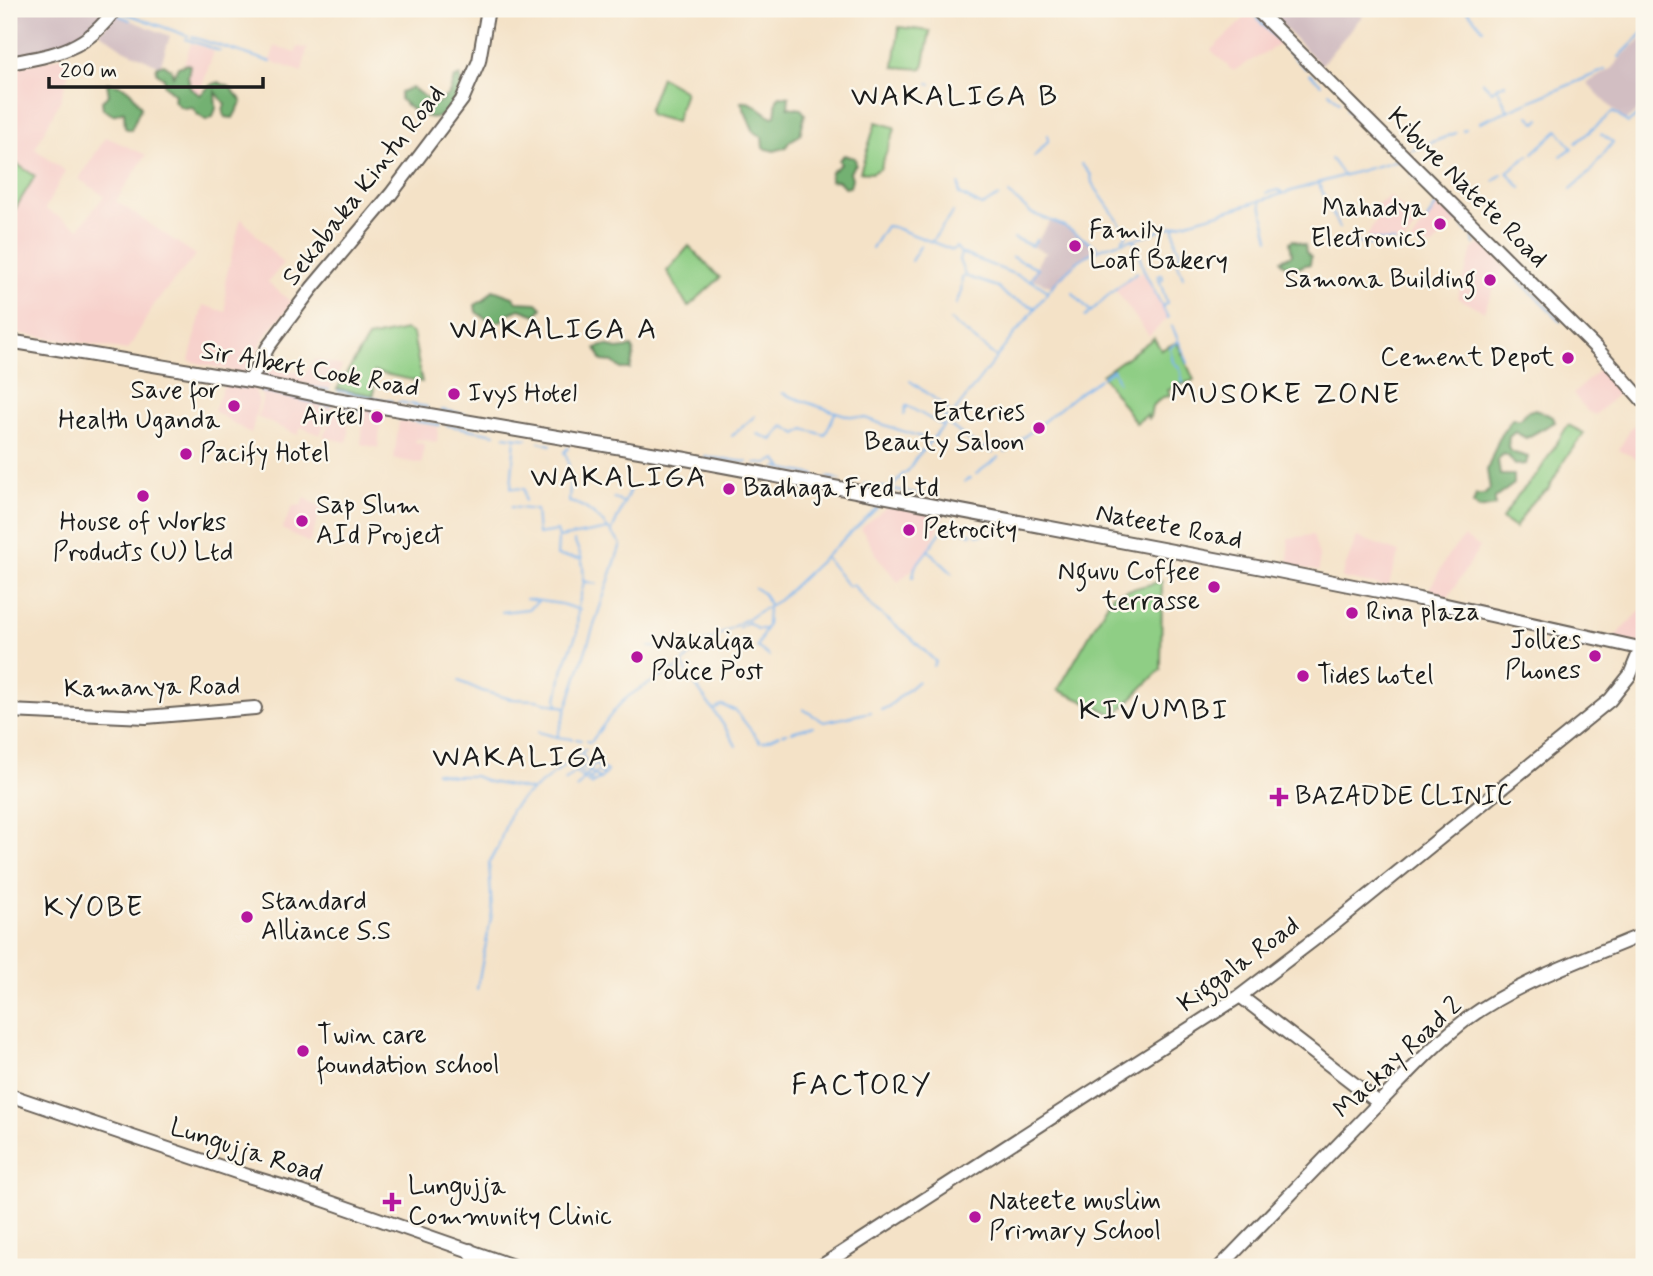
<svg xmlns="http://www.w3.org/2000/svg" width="1653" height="1276" viewBox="0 0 1653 1276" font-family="Mynerve,sans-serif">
  <rect width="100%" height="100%" fill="#fbf7ec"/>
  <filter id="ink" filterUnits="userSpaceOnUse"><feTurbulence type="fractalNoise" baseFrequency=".0143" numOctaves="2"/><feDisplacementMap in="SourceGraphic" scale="14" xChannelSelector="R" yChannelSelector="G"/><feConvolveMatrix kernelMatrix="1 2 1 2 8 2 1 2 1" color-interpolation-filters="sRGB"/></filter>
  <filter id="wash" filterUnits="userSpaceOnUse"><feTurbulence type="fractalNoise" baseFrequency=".00686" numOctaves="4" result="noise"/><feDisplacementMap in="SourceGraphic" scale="28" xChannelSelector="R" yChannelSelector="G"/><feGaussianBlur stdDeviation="1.57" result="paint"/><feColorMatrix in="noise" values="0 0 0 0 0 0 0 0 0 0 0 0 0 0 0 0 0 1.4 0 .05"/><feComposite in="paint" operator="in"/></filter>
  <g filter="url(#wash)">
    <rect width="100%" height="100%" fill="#f4e2c7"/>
    <path fill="#f7d0cb" d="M1250,13L1280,44L1233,71L1211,50Z
      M191,43L214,51L199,95L177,85Z
      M275,46L295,53L298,47L307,48L302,72L270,61Z
      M70,55L69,71L60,101L35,149L65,171L45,209L79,228L104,196L79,179L106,137L146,155L116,201L196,255L155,303L128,350L9,332V69Z
      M1390,196L1418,223L1404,243L1365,239L1377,219V216L1370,210Z
      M1440,200L1459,219L1433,246L1409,244Z
      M241,218L283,264L268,282L292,303L265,336L245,374L189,361L203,305L226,312L225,282Z
      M1482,243L1504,266L1484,311L1457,298L1473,249Z
      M1142,271L1168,318L1149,336L1115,289Z
      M262,357L273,365L305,374L315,359L343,366L329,390L262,377L258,373Z
      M1604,365L1626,386L1595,415L1587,411L1573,394Z
      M225,382L254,388L259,401L251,434L214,411Z
      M257,388L333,405L320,435L301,427L298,435L257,417L263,398Z
      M336,405L356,407L347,430L349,431L347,442L323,437Z
      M365,408L382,411L378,448L361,444Z
      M1644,418V462L1619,450L1630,429Z
      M399,421L438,427L437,442L416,439L415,442L424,444L422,464L394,459Z
      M305,498L322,508L309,543L282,529L293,506L302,505Z
      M888,506L944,516L928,550L915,567L898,582L879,559L861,528Z
      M1313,535L1319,556V571L1289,566L1288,538Z
      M1357,537L1399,552L1388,587L1341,578Z
      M1464,537L1480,547L1447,599L1427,594L1448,555Z
      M1644,608V645L1614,638L1635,616Z"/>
    <path fill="#d2bec2" d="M9,9H109L92,29L63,44L9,57Z
      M1266,9H1368L1321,65Z
      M117,15L170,36L160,66L122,48L99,32Z
      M1644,37V106L1625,121L1587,83L1613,68L1621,57Z
      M1050,222L1064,226L1098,249L1078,262L1053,287L1030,278L1042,256L1047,253L1033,247Z"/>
    <path fill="#8fce85" stroke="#567550" stroke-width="2" d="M899,27L930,31L923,69L894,67Z
      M661,77L685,91L676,122L650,115L648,111Z
      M876,122L894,127L895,129L880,169L871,173L860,172Z
      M9,159L35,176L9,219Z
      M689,246L720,278L688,307L667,271Z
      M406,330L413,334L422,382L374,372V395L337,389L368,338Z
      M1154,338L1161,350L1177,342L1194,380L1168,390L1170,396L1163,397L1152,406L1150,417L1148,419L1147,415L1136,423L1102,375Z
      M1568,425L1584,433L1565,459L1548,489L1531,503L1515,528L1502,519L1518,495L1537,475Z
      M1162,581L1161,669L1115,715L1058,690L1113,594Z"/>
    <path fill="#73b172" stroke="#486647" stroke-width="2" d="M164,64L171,69L173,76L178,67L187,64L190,65L188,76L190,88L200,95L211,85L218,82L230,87L242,101L233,118L225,117L223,110L225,104L215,91L216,108L213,117L206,120L197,114L192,107C184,109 179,108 174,100L175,95L164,85V78L156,72L157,66Z
      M460,76C462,88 459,93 453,102C439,129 417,116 400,99V92L412,88L431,101L438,103L449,94L454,79Z
      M107,83C127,84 131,91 141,107L131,130L125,128L124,111L113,115L103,109L102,101L109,95Z
      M780,96L789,97L788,107L801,109L805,114L800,135L790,141L785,148L774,151L763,148L762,137L754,132L741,102C753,100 762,111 772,117L775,116L777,99Z
      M844,155L855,158L856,164L850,172L852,178L850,187L845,188L839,181L830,180L831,172L841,164L839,160Z
      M1293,240L1305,245L1306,252L1311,257L1310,264C1294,267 1300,273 1282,263L1281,260L1292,255L1290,242Z
      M493,290L513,297L517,302L537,303L542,308L536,315L520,309L504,315L502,321C493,324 483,317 476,312L475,305L484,300Z
      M606,345L617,349L632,347L634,354L630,369H621L613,362L602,361L596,348Z
      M1535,409L1553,417L1555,422L1526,438L1515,432L1509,437L1508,448L1511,452L1528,457L1526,464L1515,465L1508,456L1503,454L1498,460L1500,475H1514V484L1495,498V506L1479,509L1473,504L1476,495H1484L1490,489L1487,470L1500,436L1512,419H1521L1526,412Z"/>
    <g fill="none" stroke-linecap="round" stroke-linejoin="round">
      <path stroke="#7eb5ed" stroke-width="2" d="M1245,9L1246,11
        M1466,9L1483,29
        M125,13L188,36
        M118,15L130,20
        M1257,18L1278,41
        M192,37L271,62
        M186,39L220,51
        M1283,47L1306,69
        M1619,57L1644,32
        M1310,74L1321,84
        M1482,81L1492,91L1497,87L1508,111
        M928,83L931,84
        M1497,87L1505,84
        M1329,92L1339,102
        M1346,109L1361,125
        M1529,116L1536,123L1540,119
        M1480,122L1605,70
        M1463,130L1466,129
        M1576,143L1613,112L1628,123L1644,110
        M1412,150L1456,133
        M1533,153L1558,130L1572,148L1561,156
        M1034,157L1048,141V135
        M1331,159L1343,175
        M1397,160L1405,166
        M1081,164L1091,175L1092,183L1126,232V236L1122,240
        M1411,173L1427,190
        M1494,181L1502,174
        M959,184V194L982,206L999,196
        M1319,184L1339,228
        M1521,188L1507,172L1529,155
        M1571,189L1589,173L1613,142L1601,134
        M1266,193L1278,190L1282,192
        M1009,194L1031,213L1064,226L1097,247
        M1431,194L1435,198
        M1260,200L1269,239
        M1448,211L1457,221
        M1427,220L1439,201L1444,208
        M1463,226L1470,234
        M1174,227L1176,244L1181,254L1176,259L1183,277
        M1473,237L1474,244
        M1014,238L1032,246L1037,239
        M1134,239L1144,271L1168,318
        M1367,239L1395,242
        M933,240L953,212
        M1341,241L1373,245L1376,249
        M872,248L886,226L893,227L953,250L956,247L961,253L1034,282L1048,291
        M961,254L959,260L965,275
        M1012,257L1038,268L1031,279
        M911,261L921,245
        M1158,276L1167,303L1163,306
        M1159,276L1162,274L1163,279L1159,280
        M1518,279L1561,322
        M1073,293L1091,312
        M956,304L961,292L962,278L965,276L998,287L1008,297L1034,307
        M1085,317L1115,289L1137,272
        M950,320L995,356
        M1172,326L1188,363
        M1178,341L1170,348L1173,362L1180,368L1183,383
        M263,369L266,377L286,382
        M1610,373L1615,380
        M1103,377L1113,369L1118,382
        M910,381L942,404L952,415
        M214,382L244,387
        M308,387L329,390
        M260,391L330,406
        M338,391L392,401
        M782,393C804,402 826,409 849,416C854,417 860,417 865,418C887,426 909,434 932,440
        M1628,393L1636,402
        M398,402L427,407
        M339,407L365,411
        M934,407L948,420
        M442,410L465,414
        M371,412L391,416
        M904,415L906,406L909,407L943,426
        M474,416L506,421
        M396,418L440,425
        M521,423L539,427
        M948,424L970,441L993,453
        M446,425L495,434
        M758,434L772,440L784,426L797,434L804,429L825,435L835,413
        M504,436L527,439
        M732,436L755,416
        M515,437L511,488L524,489L525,501
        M539,442L551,445
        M568,448L564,452C571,462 570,489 569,502C589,504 609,529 621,544L557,737L572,739
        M1005,452L1079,393L1100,379
        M705,457L747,462
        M755,463L767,464L776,459L783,468
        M776,467L815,475
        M976,474L999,457
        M827,477L840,480
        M964,482L970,478
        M865,484L873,486
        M880,487L927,495
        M889,491L903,474L908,471L916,458L946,423L1016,332C1026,322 1031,313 1040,302C1072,260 1088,248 1139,238C1173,224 1209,217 1243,206C1294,190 1347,174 1399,160
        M614,498L622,502
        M511,507L536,510L538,534L557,531L559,538L608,529
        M612,531L631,487
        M976,534L982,535
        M558,540L557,556L582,559
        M574,541C581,553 585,566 583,581L597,584
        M928,550L945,526L972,534
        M826,558L848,586L853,585L873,608L909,636L936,662L933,666
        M913,577L915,567L928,550L952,573
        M755,588L764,594L769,605
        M526,599L561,604L580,610
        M768,607L767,626L757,647L769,656
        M502,612L528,609L539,601
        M738,628L748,622L757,629H765
        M649,647L685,649L696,646
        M683,665C699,694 721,717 736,746
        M459,681L482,691L511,699L536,700L565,707
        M558,706L557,700L563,668L577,633L578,607L584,582
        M803,709L824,722L871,712
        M714,710L722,705L736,711L760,742
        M881,710L888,707L918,681
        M538,732L557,737
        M791,732L813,726
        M783,734L787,733
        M576,739L581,740
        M586,741L591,742C601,729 611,713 622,702C638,686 661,680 679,667C691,657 696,644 712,639L779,600L878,507
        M763,742L779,735
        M600,768L607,771L605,774
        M579,770L593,782
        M436,772L452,776H474L489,782L530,790
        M576,773L592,785L593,783
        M590,779L598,771L604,775L600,779
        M565,781L586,761L582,754
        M594,783L600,779L590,771L594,764L600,767
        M577,788L590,771L582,766
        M477,989L492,913L489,863L498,847L511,810L521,799L586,749"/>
    </g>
  </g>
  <g filter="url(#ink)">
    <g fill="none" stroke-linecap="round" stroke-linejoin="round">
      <defs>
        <path id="secondary" d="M9,63C55,55 87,50 115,9
          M9,341L250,381L336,399L686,459L1268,569L1419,599L1644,649
          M250,381L268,347L312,288L391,194L462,100L479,61L488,9
          M9,711L146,717L255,708
          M1240,996L1379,1103
          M9,1095L248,1176L301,1192L516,1267
          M470,1250L477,1267
          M820,1267L1240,996L1328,929L1610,700L1630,675L1641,648
          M1220,1267C1272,1214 1323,1160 1375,1107C1405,1077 1433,1045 1467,1019C1519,981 1585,959 1644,934"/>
        <path id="primary" d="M1256,9L1598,350L1644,402"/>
      </defs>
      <use href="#secondary" stroke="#686158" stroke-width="16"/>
      <use href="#primary" stroke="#686158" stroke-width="16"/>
      <use href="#secondary" stroke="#fff" stroke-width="12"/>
      <use href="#primary" stroke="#fff" stroke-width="12"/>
    </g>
  </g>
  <g fill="#b5179e" stroke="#fbf7ec" stroke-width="2.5">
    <circle cx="1440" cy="224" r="7"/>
    <circle cx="1075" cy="246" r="7"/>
    <circle cx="1490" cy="280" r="7"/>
    <circle cx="1568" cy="358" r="7"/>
    <circle cx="454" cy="394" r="7"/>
    <circle cx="234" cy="406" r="7"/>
    <circle cx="377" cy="417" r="7"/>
    <circle cx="1039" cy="428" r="7"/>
    <circle cx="186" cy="454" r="7"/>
    <circle cx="729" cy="489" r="7"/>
    <circle cx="143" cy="496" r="7"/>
    <circle cx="302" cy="521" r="7"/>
    <circle cx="909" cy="530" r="7"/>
    <circle cx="1214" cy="587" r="7"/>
    <circle cx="1352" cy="613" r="7"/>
    <circle cx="1595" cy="656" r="7"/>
    <circle cx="637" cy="657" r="7"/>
    <circle cx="1303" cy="676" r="7"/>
    <path d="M1275.5 786.5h7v7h7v7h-7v7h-7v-7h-7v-7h7z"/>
    <circle cx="247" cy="917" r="7"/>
    <circle cx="303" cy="1051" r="7"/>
    <path d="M388.5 1191.5h7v7h7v7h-7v7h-7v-7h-7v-7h7z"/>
    <circle cx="975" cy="1217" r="7"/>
  </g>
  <g text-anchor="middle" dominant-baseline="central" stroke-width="5" stroke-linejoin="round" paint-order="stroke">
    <g font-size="26" fill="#1c1c1c" stroke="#fbf7ec">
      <text transform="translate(364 186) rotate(-52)">Sekabaka Kintu Road</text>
      <text transform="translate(1467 188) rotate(45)">Kibuye Natete Road</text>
      <text transform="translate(310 370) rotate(10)">Sir Albert Cook Road</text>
      <text transform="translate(1169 527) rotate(11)">Nateete Road</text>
      <text transform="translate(152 688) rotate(-1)">Kamanya Road</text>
      <text transform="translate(1239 965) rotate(-36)">Kiggala Road</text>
      <text transform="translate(1398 1058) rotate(-43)">Mackay Road 2</text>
      <text transform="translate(246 1151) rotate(18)">Lungujja Road</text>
    </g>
    <g font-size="26" fill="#1c1c1c" stroke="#fbf7ec" text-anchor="start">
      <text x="1426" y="209" text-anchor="end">Mahadya<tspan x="1426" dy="30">Electronics</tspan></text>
      <text x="1089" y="231">Family<tspan x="1089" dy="30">Loaf Bakery</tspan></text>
      <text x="1476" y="280" text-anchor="end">Samona Building</text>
      <text x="1554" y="358" text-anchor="end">Cement Depot</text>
      <text x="220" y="391" text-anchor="end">Save for<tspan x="220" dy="30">Health Uganda</tspan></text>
      <text x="468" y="394">Ivys Hotel</text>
      <text x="1025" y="413" text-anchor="end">Eateries<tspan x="1025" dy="30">Beauty Saloon</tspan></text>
      <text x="363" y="417" text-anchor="end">Airtel</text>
      <text x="200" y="454">Pacify Hotel</text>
      <text x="743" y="489">Badhaga Fred Ltd</text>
      <text x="316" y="506">Sap Slum<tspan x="316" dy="30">AId Project</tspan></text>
      <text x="143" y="523" text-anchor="middle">House of Works<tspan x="143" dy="30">Products (U) Ltd</tspan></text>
      <text x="923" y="530">Petrocity</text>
      <text x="1200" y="572" text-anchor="end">Nguvu Coffee<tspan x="1200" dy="30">terrasse</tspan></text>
      <text x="1366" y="613">Rina plaza</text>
      <text x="1581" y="641" text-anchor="end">Jollies<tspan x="1581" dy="30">Phones</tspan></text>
      <text x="651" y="642">Wakaliga<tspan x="651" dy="30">Police Post</tspan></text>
      <text x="1317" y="676">Tides hotel</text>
      <text x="1295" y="797">BAZADDE CLINIC</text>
      <text x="261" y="902">Standard<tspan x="261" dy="30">Alliance S.S</tspan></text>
      <text x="317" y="1036">Twin care<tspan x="317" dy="30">foundation school</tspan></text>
      <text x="408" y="1187">Lungujja<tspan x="408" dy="30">Community Clinic</tspan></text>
      <text x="989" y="1202">Nateete muslim<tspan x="989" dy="30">Primary School</tspan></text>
    </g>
    <g font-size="28" letter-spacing="2" fill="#1c1c1c" stroke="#fbf7ec">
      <text x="94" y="908">KYOBE</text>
    </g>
    <g font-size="30" letter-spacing="2" fill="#1c1c1c" stroke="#fbf7ec">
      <text x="955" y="96">WAKALIGA B</text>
      <text x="554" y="329">WAKALIGA A</text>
      <text x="1286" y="394">MUSOKE ZONE</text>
      <text x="619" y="477">WAKALIGA</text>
      <text x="1154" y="710">KIVUMBI</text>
      <text x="521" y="757">WAKALIGA</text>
      <text x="862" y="1085">FACTORY</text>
    </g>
  </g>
  <rect width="1653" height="1276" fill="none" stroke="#fbf7ec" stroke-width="35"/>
  <path d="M49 77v10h214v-10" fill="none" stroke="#1c1c1c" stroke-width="3.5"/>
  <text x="60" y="77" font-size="21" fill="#1c1c1c" stroke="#fbf7ec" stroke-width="5" paint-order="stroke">200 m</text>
</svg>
